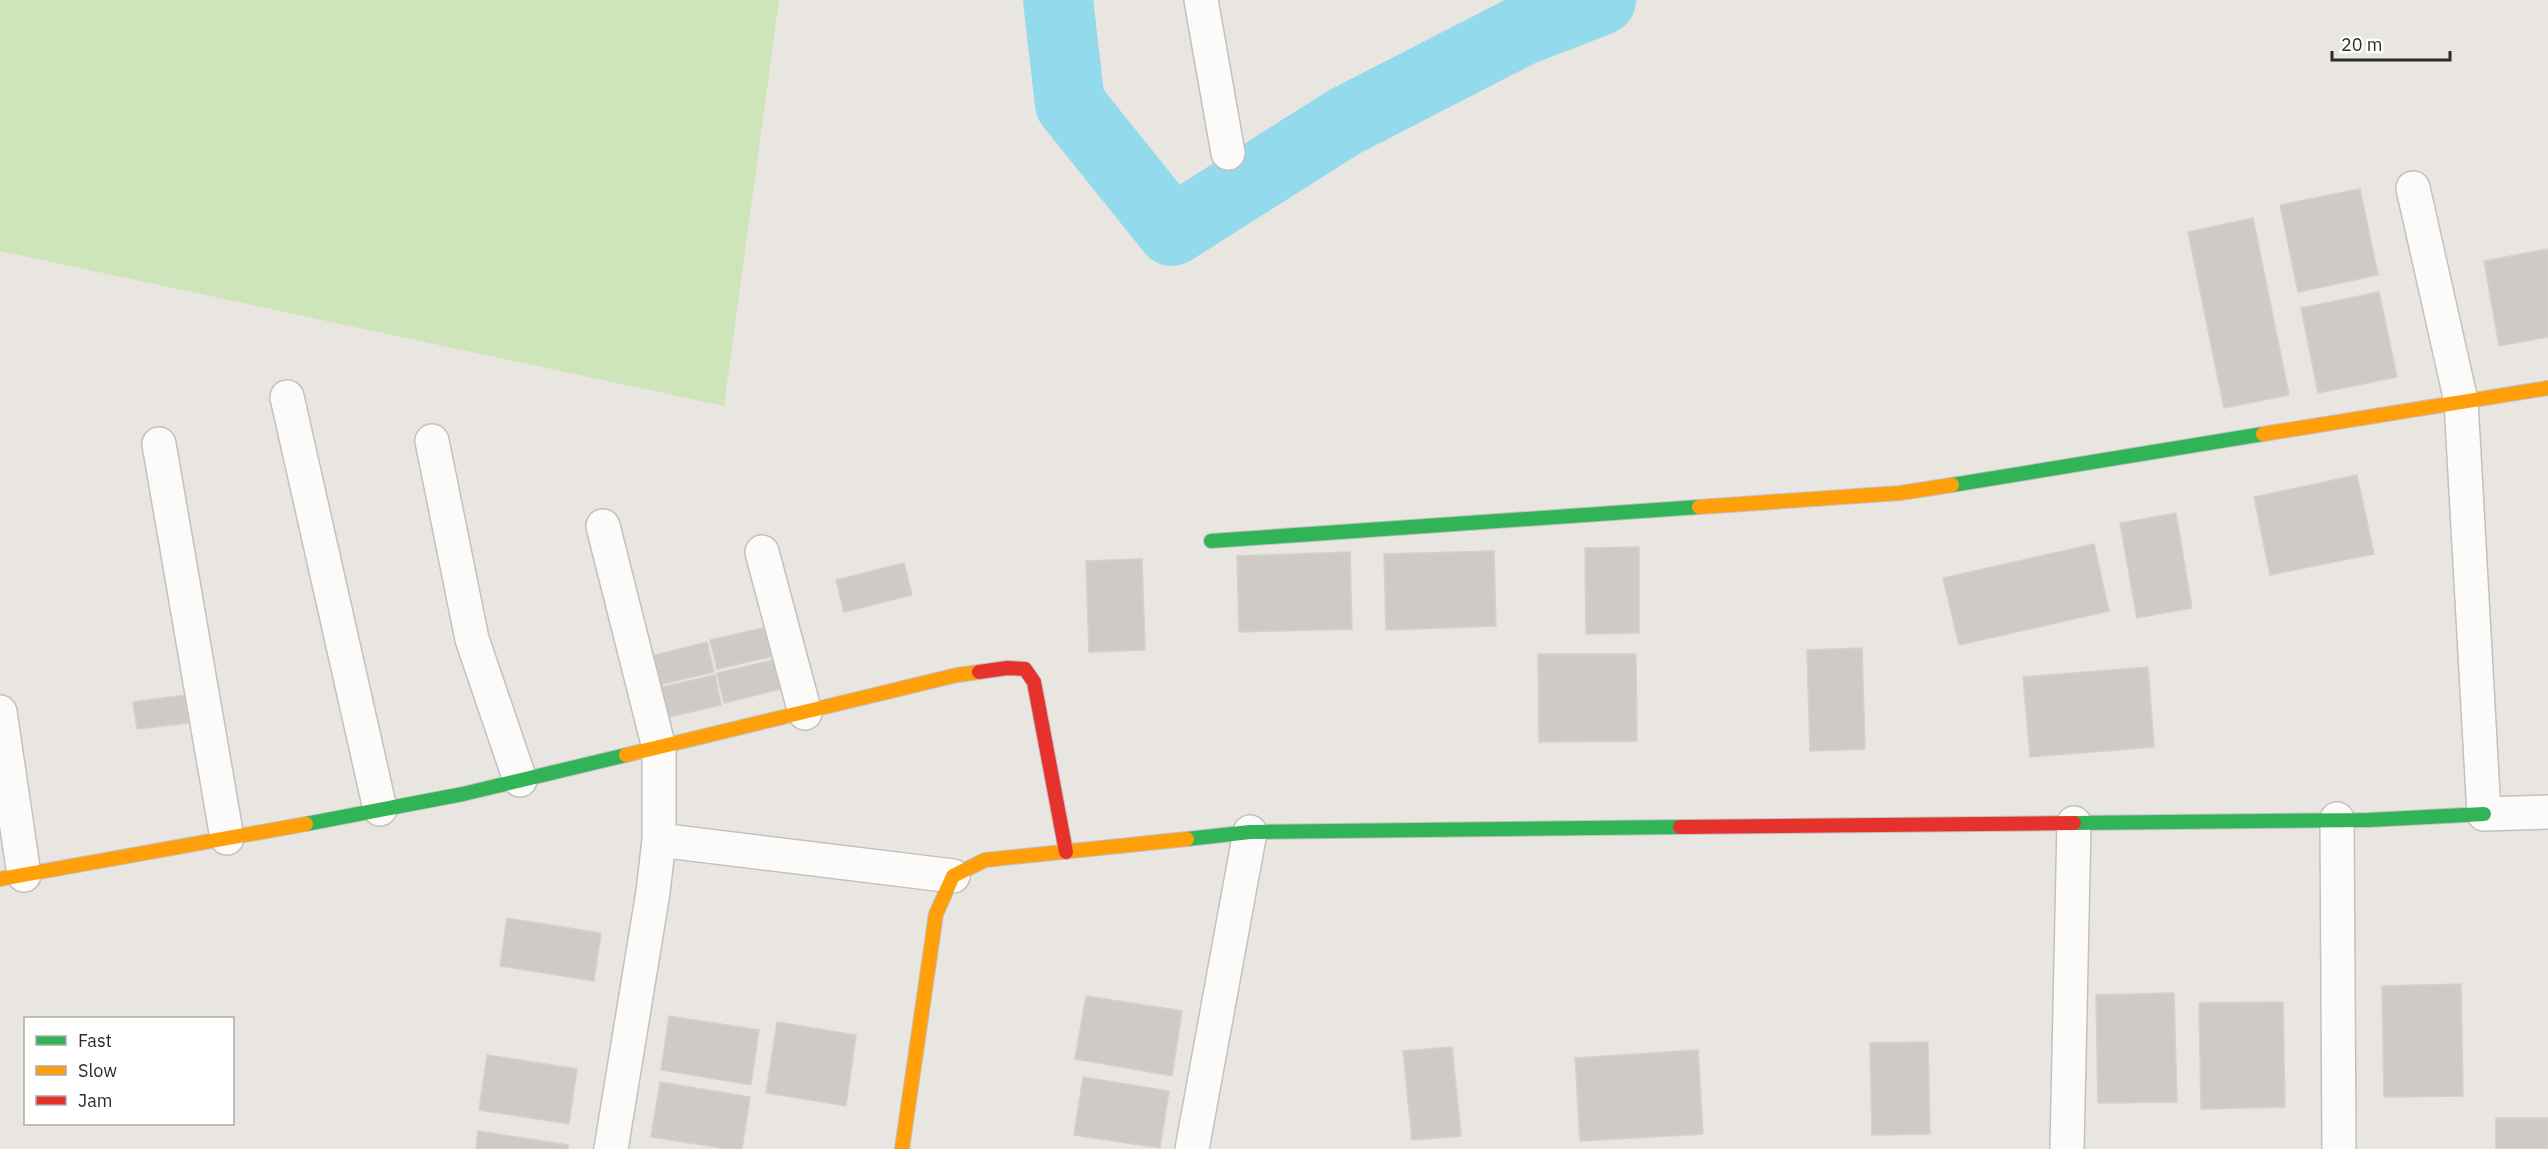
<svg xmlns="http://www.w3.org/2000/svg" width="2548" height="1149" viewBox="0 0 2548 1149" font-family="'IBM Plex Sans',sans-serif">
  <rect width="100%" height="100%" fill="#e9e5e0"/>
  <path fill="#cde5b8" d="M0,0H779L724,406L0,251Z"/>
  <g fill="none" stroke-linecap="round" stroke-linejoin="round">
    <path stroke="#92daec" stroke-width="70" d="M1058,0L1070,104L1172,231L1344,122L1521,31L1601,0"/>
  </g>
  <path fill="#cecbc7" stroke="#d4d1cc" stroke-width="1.5" d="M2360,189L2378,275L2298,292L2280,205Z
    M2253,218L2289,395L2224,408L2188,232Z
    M2548,249V337L2499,346L2484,261Z
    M2379,292L2397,377L2318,393L2301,308Z
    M2357,475L2374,554L2270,575L2254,497Z
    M2176,513L2192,608L2137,618L2120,523Z
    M2094,544L2109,611L1959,645L1943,578Z
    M1639,547V633L1586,634L1585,548Z
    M1494,551L1496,626L1386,630L1384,554Z
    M1350,552L1352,629L1239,632L1237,556Z
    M1142,559L1145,650L1089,652L1086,561Z
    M904,563L912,595L844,612L836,580Z
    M767,627L774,656L717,669L710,640Z
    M707,642L714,672L658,685L651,656Z
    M1862,648L1865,749L1810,751L1807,650Z
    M1538,654H1636L1637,741L1539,742Z
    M774,660L781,689L724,703L717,673Z
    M2148,667L2154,747L2030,757L2023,677Z
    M715,675L721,705L665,718L658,688Z
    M185,695L188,723L137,729L133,702Z
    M507,918L601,933L594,981L500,966Z
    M2461,984L2463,1096L2384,1097L2382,986Z
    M2174,993L2177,1102L2098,1103L2096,995Z
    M1086,996L1182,1011L1172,1076L1075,1059Z
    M2283,1002L2285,1107L2201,1109L2199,1003Z
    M669,1016L759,1030L751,1085L661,1070Z
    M777,1022L856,1035L846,1106L766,1093Z
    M1928,1042L1930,1134L1872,1135L1870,1043Z
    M1452,1047L1461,1136L1412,1140L1403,1051Z
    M1698,1050L1703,1134L1580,1141L1575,1058Z
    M487,1055L577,1069L569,1124L479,1110Z
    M1083,1077L1169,1091L1160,1148L1074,1135Z
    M660,1082L750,1097L742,1149H728L651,1137Z
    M2496,1118H2548V1149H2496Z
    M478,1131L568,1145V1149H476Z"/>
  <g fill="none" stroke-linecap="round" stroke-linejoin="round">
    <defs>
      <path id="street" d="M1201,0L1228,153
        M2413,188L2461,401L2484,814L2548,812
        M287,397L380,809
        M432,441L472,639L520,780
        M159,444L227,838
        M603,526L659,748V840L653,892L611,1149
        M762,552L805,713
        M0,712L24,875
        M2337,819L2339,1149
        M659,840L953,876
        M1192,1149L1250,832
        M2067,1149L2074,823"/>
      <path id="fast" d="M1952,485L2263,434
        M1211,541L1699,507
        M2074,823L2369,820L2484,814
        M306,824L463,794L626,755
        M1187,839L1250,832L1680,827"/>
      <path id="slow" d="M2263,434L2548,388
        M1699,507L1900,493L1952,485
        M626,755L957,675L979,672
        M0,879L306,824
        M902,1149L936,914L953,876L985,860L1187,839"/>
      <path id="jam" d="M979,672L1007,668L1025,669L1034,682L1066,852
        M1680,827L2074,823"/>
    </defs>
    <use href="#street" stroke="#c2c1c2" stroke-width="36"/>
    <use href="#fast" stroke="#c2c1c2" stroke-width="16"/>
    <use href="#slow" stroke="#c2c1c2" stroke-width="16"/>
    <use href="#jam" stroke="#c2c1c2" stroke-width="16"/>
    <use href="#street" stroke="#fcfbfa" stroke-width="33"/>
    <use href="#fast" stroke="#30b455" stroke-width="14"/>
    <use href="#slow" stroke="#ff9f0a" stroke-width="14"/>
    <use href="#jam" stroke="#e5322d" stroke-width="14"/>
  </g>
  <rect x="24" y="1017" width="210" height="108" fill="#ffffff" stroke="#aaaaaa" stroke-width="1.5"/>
  <rect x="36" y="1036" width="30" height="9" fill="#30b455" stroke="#aaaaaa" stroke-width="1.5"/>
  <text x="78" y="1047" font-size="18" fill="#2b2b2b">Fast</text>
  <rect x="36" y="1066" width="30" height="9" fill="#ff9f0a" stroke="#aaaaaa" stroke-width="1.5"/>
  <text x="78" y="1077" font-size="18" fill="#2b2b2b">Slow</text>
  <rect x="36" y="1096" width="30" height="9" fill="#e5322d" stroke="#aaaaaa" stroke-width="1.5"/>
  <text x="78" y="1107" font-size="18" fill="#2b2b2b">Jam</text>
  <path d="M2332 51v9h118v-9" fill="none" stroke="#2b2b2b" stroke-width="3"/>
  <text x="2341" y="51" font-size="18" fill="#2b2b2b" stroke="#ffffff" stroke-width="4.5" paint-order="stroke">20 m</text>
</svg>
